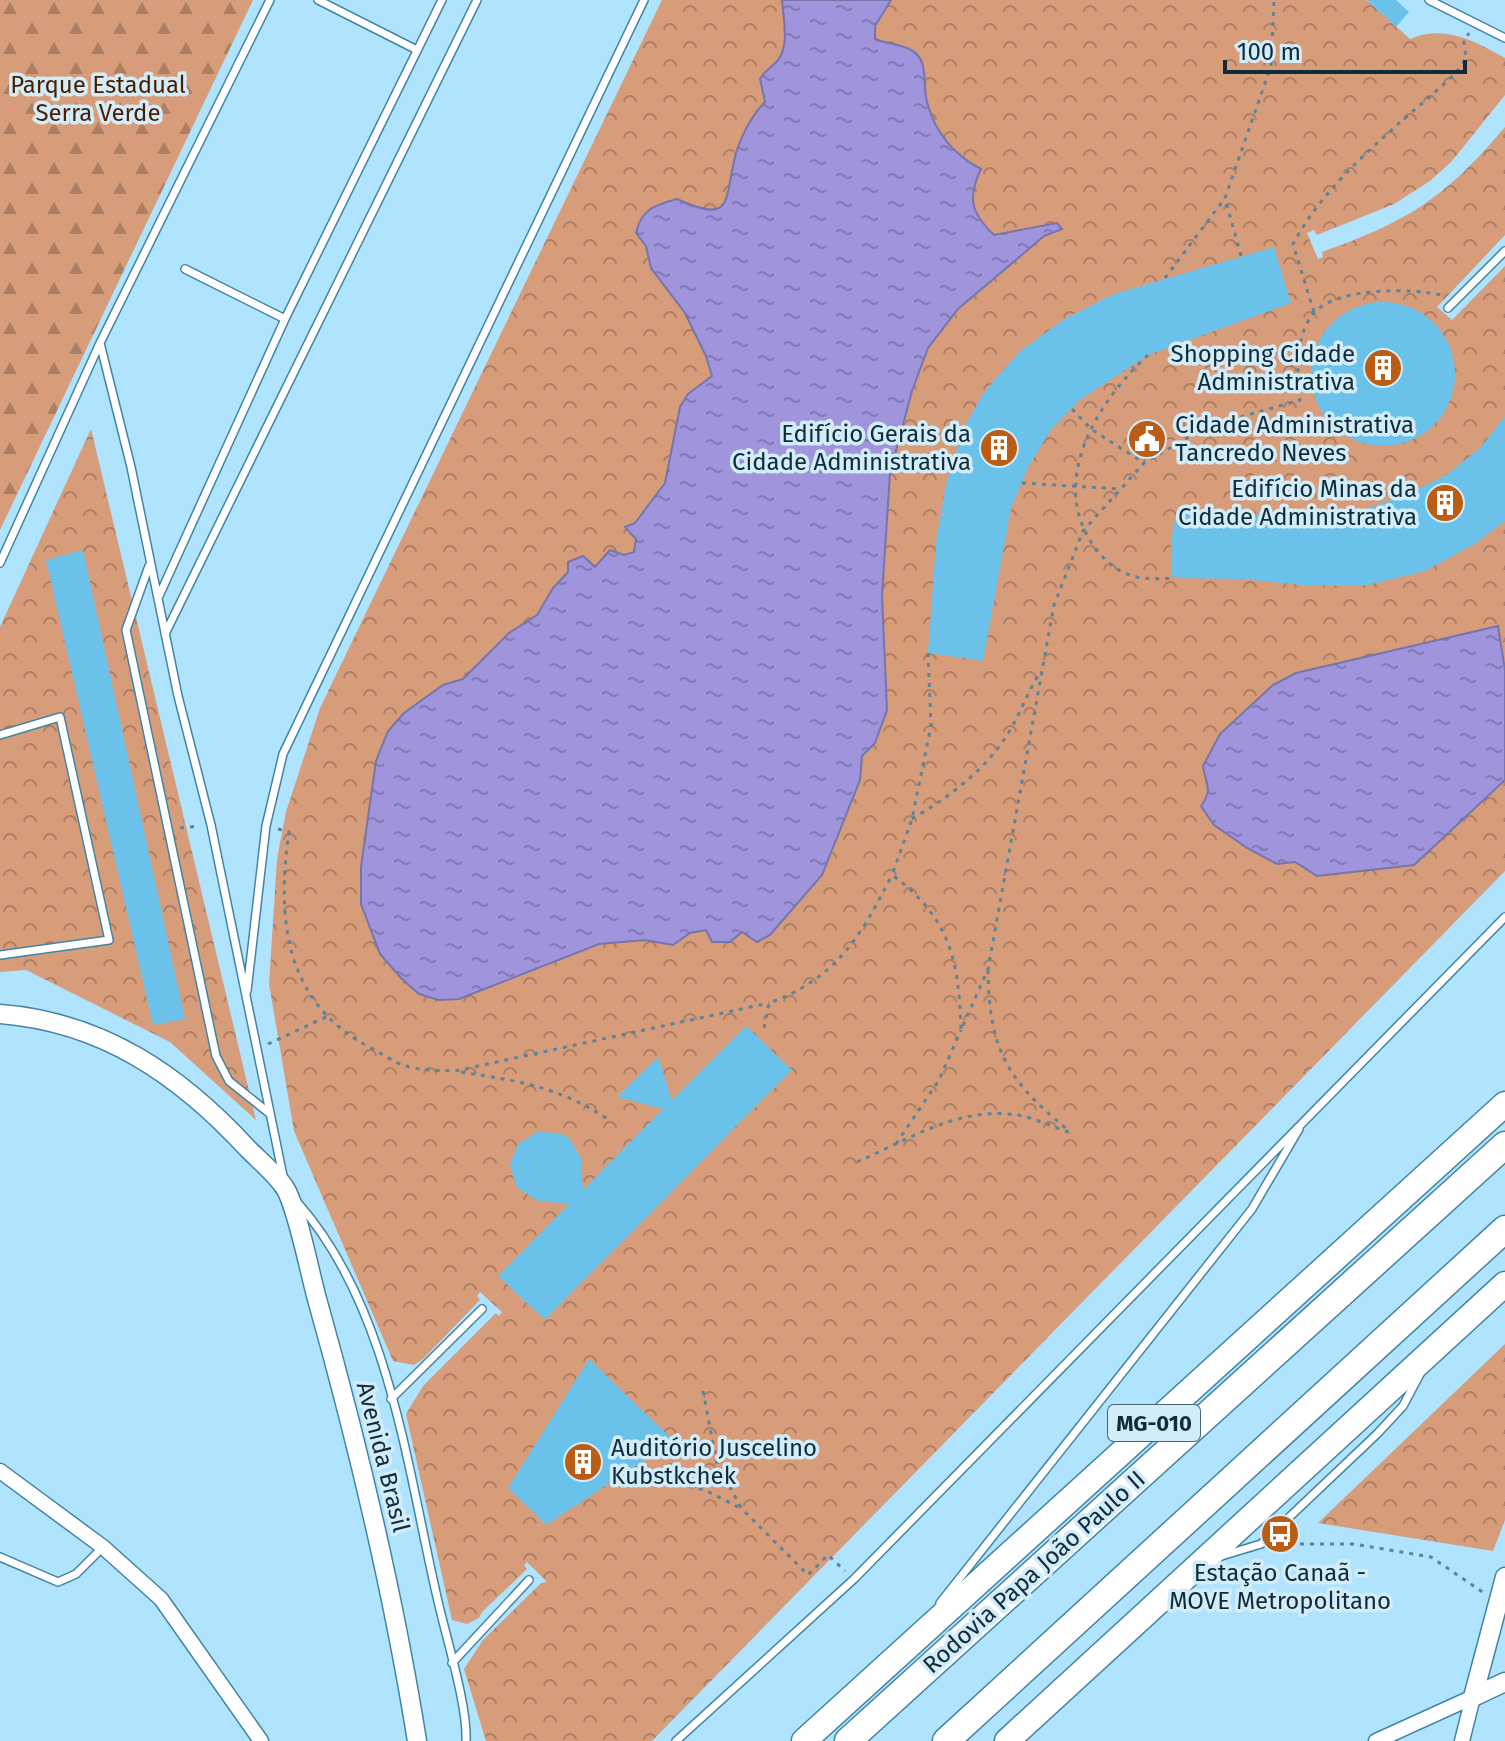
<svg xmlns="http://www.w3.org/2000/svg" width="1505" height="1741" viewBox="0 0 1505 1741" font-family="'Fira Sans',sans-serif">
  <defs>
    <pattern id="forest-firs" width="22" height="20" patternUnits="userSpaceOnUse" patternTransform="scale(2)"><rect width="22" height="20" fill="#d79c7a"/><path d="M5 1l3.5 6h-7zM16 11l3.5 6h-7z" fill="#ad7f65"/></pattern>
    <pattern id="park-crowns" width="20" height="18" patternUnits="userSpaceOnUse" patternTransform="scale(2)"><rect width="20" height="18" fill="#d79c7a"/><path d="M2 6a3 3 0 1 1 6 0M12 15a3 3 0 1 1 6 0" fill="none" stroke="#ad7f65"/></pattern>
    <pattern id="water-ripples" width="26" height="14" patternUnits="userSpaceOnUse" patternTransform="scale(2)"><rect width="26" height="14" fill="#a095dc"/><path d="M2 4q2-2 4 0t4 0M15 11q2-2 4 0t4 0" fill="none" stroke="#817ab3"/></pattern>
  </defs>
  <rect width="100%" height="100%" fill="#afe3fe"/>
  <path fill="url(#forest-firs)" d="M0,0H253L0,530Z"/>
  <path fill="url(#park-crowns)" d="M662,0H1367L1410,39C1444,24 1475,41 1505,58V95L1452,161L1430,181L1394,204L1317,235L1314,230L1307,233L1318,259L1323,257L1322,252C1409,221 1445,198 1505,127V235L1437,307L1452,320L1505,266V871L652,1741H486L464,1669L483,1640L541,1583L547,1582L527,1562L524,1565L527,1569L482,1612L479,1618L467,1624L452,1620L406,1414L423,1386L496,1313L499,1316L502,1312L480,1292L477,1296L480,1300L423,1359L414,1365L393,1361L294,1131L269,984L277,859L286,812L320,708Z
    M91,429L256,1120L170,1042L26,970L0,972V627Z
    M1505,1344V1520L1493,1551L1318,1523Z"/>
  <path fill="url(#water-ripples)" stroke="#7576ab" stroke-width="2" d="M782,0H891L875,26V39C886,44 902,44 911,50C930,60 922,85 927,102C935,132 954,155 981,169C967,198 971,213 994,235L1057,223L1062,229L1044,236L958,309L928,348L912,391L890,473L882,596L887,710L875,743L862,756L860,780L822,875L770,935L757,942L742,932L730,942H712L706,930L690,933L673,945L645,940L599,944L459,999L439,1000L419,994L401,978L380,954L361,904V867L376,761L388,731L404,713L443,685L463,679L509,633L537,615L553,588L568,572V562L583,556L595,567L610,550L624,555L634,552L636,539L625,527L635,523L665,483L680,407L688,394L712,376L706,356L685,313L651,268L646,246L636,233C641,209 655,205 677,199C734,225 724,201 735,157C740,138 751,116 765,102L760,79C765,70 772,67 778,60C790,45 783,17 782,0Z
    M1498,626L1505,670V780L1414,865L1317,876L1295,862L1277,864L1247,848L1214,825L1201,806C1214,788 1205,784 1203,766L1220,734L1273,685L1296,673Z"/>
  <path fill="#6ac1ea" d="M1367,0H1396L1409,12L1396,27Z
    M1274,247L1291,303L1148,355L1080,400L1050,431L1029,466L1011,508L983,661L928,653L936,543L946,484L964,428L984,392L1020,351L1066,318L1114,294Z
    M1311 374a72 72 0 1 1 144 0a72 72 0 1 1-144 0Z
    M1505,416V521L1476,543L1425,571L1368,585L1311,586L1242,579L1171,578V540L1176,514L1301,515L1365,509L1404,496L1446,475L1480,448Z
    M83,550L185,1019L153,1025L46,560Z
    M746,1026L792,1070L545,1320L498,1276L569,1204L538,1201L517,1188L510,1165L518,1144L537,1132L559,1133L569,1138L581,1158L583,1190L663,1109L617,1097L658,1057L672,1100Z
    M589,1359L674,1441L546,1525L508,1488Z"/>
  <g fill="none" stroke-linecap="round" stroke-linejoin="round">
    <defs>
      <path id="service" d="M318,0L417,50
        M1429,0L1505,38
        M185,269L285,319
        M1448,308L1505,251
        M100,343L131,467L178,696L211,825L283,1176
        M0,563L100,343L270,0
        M149,566L126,630L216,1056L229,1081L269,1113
        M159,596L285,319L442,0
        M165,634L477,0
        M0,735L60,717L109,940L0,955
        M247,991L266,826L283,754L644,0
        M298,1203C389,1306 407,1467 437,1597C445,1634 468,1706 466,1741
        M391,1399L482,1309
        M0,1557L58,1582L76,1574L103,1547
        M1218,1557L1261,1544L1377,1434L1403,1406L1420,1374
        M940,1603L1252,1209L1299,1129
        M452,1663L529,1580
        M676,1741L854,1579L1505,917"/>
      <path id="minor" d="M0,1471L103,1547L161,1599L261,1741
        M1376,1741L1473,1697
        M1462,1741L1473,1697"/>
      <path id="tertiary" d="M0,1014C102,1022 179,1074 248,1149C260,1161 276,1174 285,1188C297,1207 310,1274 317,1299C358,1445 393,1591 417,1741
        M1473,1697L1505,1577
        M1473,1697L1505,1682"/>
      <path id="primary" d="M804,1741L1505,1104
        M1007,1741L1505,1284"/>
      <path id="motorway" d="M848,1741L1505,1145
        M946,1741L1505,1229"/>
    </defs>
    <use href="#service" stroke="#4384a2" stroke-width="10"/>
    <use href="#minor" stroke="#4384a2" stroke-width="17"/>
    <use href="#tertiary" stroke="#4384a2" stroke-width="21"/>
    <use href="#primary" stroke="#4384a2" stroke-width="27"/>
    <use href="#motorway" stroke="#4384a2" stroke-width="29"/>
    <path stroke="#5d8498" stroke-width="3" stroke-dasharray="4 6" stroke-linecap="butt" d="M1241,256L1225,198L1271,66L1274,0
      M1165,278L1225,198
      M1314,312L1293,244C1330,175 1399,126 1456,73L1466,58L1464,42L1469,33
      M1148,355C1097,402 1046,484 1096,549C1117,576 1138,581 1171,578
      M1072,409L1091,429L1144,463
      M1022,483L1121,489
      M928,653L931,726L912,819L892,875C950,917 959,961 961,1030L988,969L1054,605L1083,531L1144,463L1206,427L1300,400C1297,372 1295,339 1312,315C1333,287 1414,287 1445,296
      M912,819C950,796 985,771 1009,732C1021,712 1028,691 1041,671
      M180,828L200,826
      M278,829L289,832C276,920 285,1005 373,1049C384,1055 395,1063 406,1066C421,1071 440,1070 455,1071L769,1003
      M988,970C989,1050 1007,1080 1068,1130
      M764,1028L769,1003C836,979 861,936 892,875
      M268,1044L326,1017
      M461,1072C523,1082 557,1086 611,1121
      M896,1144L939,1080L961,1030
      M857,1162C908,1140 958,1106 1017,1115C1035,1118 1053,1127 1071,1133
      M703,1391L717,1464L742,1509L808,1575L828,1555L845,1571
      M630,1479L651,1478L705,1490L742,1509
      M1280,1544H1354L1431,1557L1484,1593"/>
    <use href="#service" stroke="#fff" stroke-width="7"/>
    <use href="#minor" stroke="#fff" stroke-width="14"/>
    <use href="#tertiary" stroke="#fff" stroke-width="18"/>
    <use href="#primary" stroke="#fff" stroke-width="24"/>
    <use href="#motorway" stroke="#fff" stroke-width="26"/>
  </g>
  <defs>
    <symbol id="building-disc" viewBox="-11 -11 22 22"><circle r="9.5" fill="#bc5d15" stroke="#d3ecfa"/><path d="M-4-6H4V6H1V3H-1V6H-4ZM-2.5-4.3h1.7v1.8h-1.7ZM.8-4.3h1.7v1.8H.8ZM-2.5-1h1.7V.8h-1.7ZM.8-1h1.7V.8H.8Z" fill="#fff"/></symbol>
    <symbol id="civic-disc" viewBox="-11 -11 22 22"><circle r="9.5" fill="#bc5d15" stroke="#d3ecfa"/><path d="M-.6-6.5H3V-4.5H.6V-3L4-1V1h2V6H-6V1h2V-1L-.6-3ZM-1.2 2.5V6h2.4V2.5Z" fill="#fff"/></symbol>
    <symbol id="bus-disc" viewBox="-11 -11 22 22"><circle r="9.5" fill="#bc5d15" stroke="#d3ecfa"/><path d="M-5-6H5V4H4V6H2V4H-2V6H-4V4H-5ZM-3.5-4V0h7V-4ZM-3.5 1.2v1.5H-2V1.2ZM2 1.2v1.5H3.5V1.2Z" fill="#fff"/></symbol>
  </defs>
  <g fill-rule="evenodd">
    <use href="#building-disc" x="1361" y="346" width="44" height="44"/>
    <use href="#civic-disc" x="1125" y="417" width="44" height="44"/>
    <use href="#building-disc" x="977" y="426" width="44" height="44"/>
    <use href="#building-disc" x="1423" y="481" width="44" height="44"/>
    <use href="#building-disc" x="561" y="1440" width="44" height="44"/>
    <use href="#bus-disc" x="1258" y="1512" width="44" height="44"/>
  </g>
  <g text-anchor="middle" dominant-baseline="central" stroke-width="7" stroke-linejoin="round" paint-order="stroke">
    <rect fill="#d3ecfa" stroke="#4b6673" stroke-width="2" x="1108" y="1405" width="92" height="36" rx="6"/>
    <g font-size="22" font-weight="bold" fill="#112c39">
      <text x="1154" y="1423">MG-010</text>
    </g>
    <g font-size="24" fill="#4a1e00" stroke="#d3ecfa">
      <text x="98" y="85">Parque Estadual<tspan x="98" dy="28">Serra Verde</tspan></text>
    </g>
    <g font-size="24" fill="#112c39" stroke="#d3ecfa" text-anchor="end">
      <text x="1355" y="354">Shopping Cidade<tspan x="1355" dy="28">Administrativa</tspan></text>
      <text x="1175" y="425" text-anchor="start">Cidade Administrativa<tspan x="1175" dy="28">Tancredo Neves</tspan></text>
      <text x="971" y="434">Edifício Gerais da<tspan x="971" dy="28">Cidade Administrativa</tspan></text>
      <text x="1417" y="489">Edifício Minas da<tspan x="1417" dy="28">Cidade Administrativa</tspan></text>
      <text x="611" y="1448" text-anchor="start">Auditório Juscelino<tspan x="611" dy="28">Kubstkchek</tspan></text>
      <text x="1280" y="1573" text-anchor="middle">Estação Canaã -<tspan x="1280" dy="28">MOVE Metropolitano</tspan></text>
    </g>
    <g font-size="24" fill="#112c39" stroke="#d3ecfa">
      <text transform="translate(383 1457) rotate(76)">Avenida Brasil</text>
      <text transform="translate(1034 1572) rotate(-42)">Rodovia Papa João Paulo II</text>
    </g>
  </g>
  <path d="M1225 60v12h240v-12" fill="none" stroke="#112c39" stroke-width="4"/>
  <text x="1237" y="60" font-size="24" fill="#112c39" stroke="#d3ecfa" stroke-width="6" paint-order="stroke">100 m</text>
</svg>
